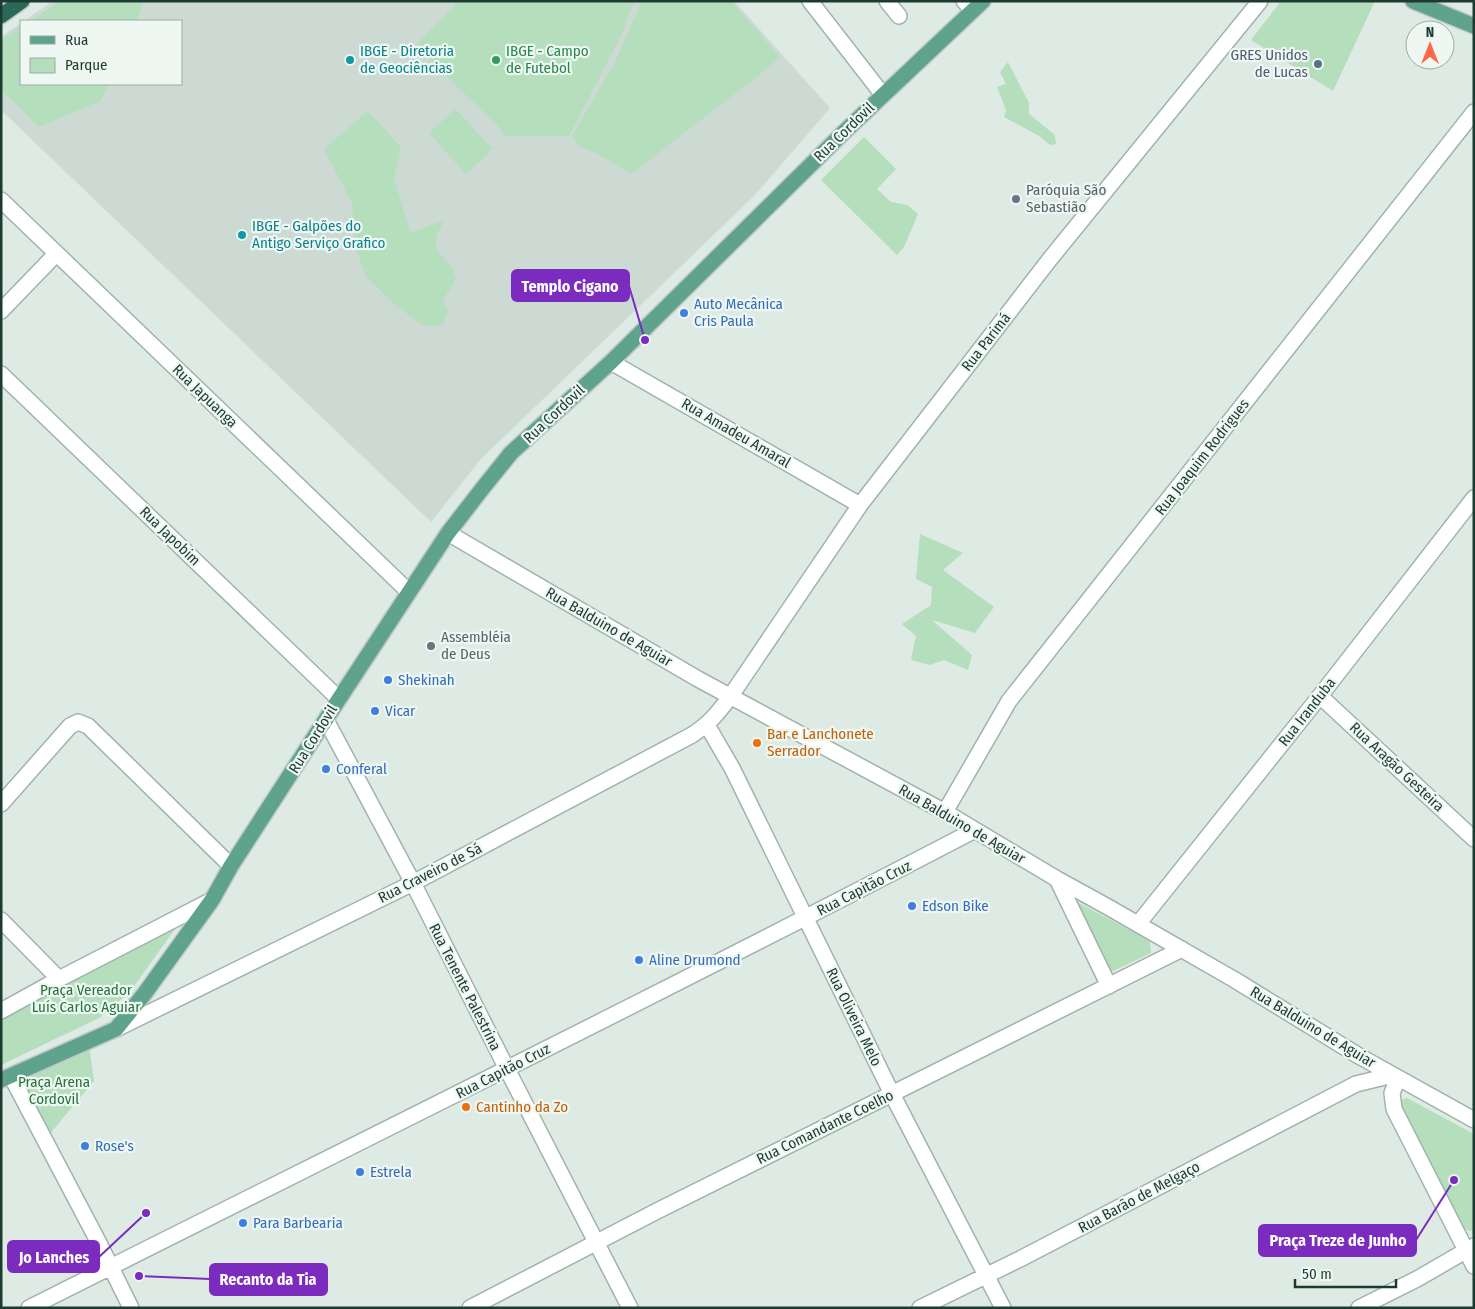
<svg xmlns="http://www.w3.org/2000/svg" width="1475" height="1309" viewBox="0 0 1475 1309" font-family="'Fira Sans Condensed',sans-serif">
  <rect width="100%" height="100%" fill="#deebe4"/>
  <path fill="#ccdad3" d="M53,1H734L830,108L755,195L480,460L431,522L1,110V37L21,23V84H181V21H24Z"/>
  <path fill="#b4debc" d="M61,1H143L137,21H30Z
    M459,1H634L621,36L569,136H505L498,126L415,46Z
    M642,1H731L780,57L754,79L631,174L598,154L579,146L572,136L615,62Z
    M1281,1H1375L1333,91L1251,40Z
    M21,27V84H109L100,101L39,127L1,90V40Z
    M1008,62L1029,103V114L1055,135L1056,144L1050,145L1039,136L1004,117L1006,110L997,87L1006,84L1000,72Z
    M455,109L493,149L466,174L429,133Z
    M368,111L401,147L394,178L410,232C423,230 429,223 443,222L437,234L436,248L453,270L456,279L443,300L448,311L443,325L424,326L398,307L367,278L356,250L352,203L324,149Z
    M864,137L896,169L877,189L891,202L907,205L918,214L904,247L897,255L821,180Z
    M920,534L963,553L943,570L994,607L975,633L932,620L972,655L968,670L944,660L930,665L911,660L916,636L902,624L931,605L932,587L916,579Z
    M1071,899L1143,937L1150,942L1151,953L1109,973Z
    M178,925L129,993L99,1018L1,1065V1019L66,982Z
    M89,1046L94,1081L48,1136L18,1078Z
    M1407,1098L1474,1134V1230L1470,1231L1460,1227L1397,1111L1400,1101Z"/>
  <g fill="none" stroke-linecap="round" stroke-linejoin="round">
    <defs>
      <path id="minor" d="M810,1L883,95
        M887,1L899,16
        M964,1L972,10
        M1,200L409,592
        M1,311L56,254
        M611,362L860,505
        M1,374L339,699
        M448,533L698,679L945,812L1057,879L1108,907L1235,980L1359,1056L1474,1120
        M1320,696L1474,839
        M326,720L413,883L507,1069L630,1308
        M707,725L732,768L892,1094L1003,1308
        M1,804L70,726L78,722L88,726L231,866
        M945,812L1009,701L1474,112
        M1057,879L1109,986
        M1,920L59,979
        M1138,924L1320,696L1474,498
        M1,1011L59,979L212,900
        M116,1029L413,883L692,735C710,723 717,714 730,697L860,505L1050,259L1260,1
        M11,1076L100,1245L131,1308
        M1398,1078L1392,1093L1394,1109L1474,1266
        M29,1308C345,1149 662,993 975,830
        M470,1308L657,1211L1182,949
        M920,1308L1020,1259L1356,1084L1393,1075
        M1359,1308L1417,1279L1474,1246"/>
      <path id="major" d="M1413,1L1474,26
        M1,1080L116,1029L145,993L212,900L231,866L339,699L448,533L482,489L511,453L611,362L842,134L983,1"/>
      <path id="highway" d="M1,16L22,1"/>
    </defs>
    <use href="#minor" stroke="#a1b3ab" stroke-width="18"/>
    <use href="#major" stroke="#c0c8c5" stroke-width="18"/>
    <use href="#highway" stroke="#c0c8c5" stroke-width="18"/>
    <use href="#minor" stroke="#fff" stroke-width="15"/>
    <use href="#major" stroke="#5fa38d" stroke-width="15"/>
    <use href="#highway" stroke="#286957" stroke-width="15"/>
  </g>
  <g fill="#0f9aa8" stroke="#eef7f2" stroke-width="2">
    <circle cx="350" cy="60" r="5"/>
    <circle cx="242" cy="235" r="5"/>
  </g>
  <circle fill="#2e9e5b" stroke="#eef7f2" stroke-width="2" cx="496" cy="60" r="5"/>
  <circle fill="#5c6f8a" stroke="#eef7f2" stroke-width="2" cx="1318" cy="64" r="5"/>
  <g fill="#6b7280" stroke="#eef7f2" stroke-width="2">
    <circle cx="1016" cy="199" r="5"/>
    <circle cx="431" cy="646" r="5"/>
  </g>
  <g fill="#3f7fe0" stroke="#eef7f2" stroke-width="2">
    <circle cx="684" cy="313" r="5"/>
    <circle cx="388" cy="680" r="5"/>
    <circle cx="375" cy="711" r="5"/>
    <circle cx="326" cy="769" r="5"/>
    <circle cx="912" cy="906" r="5"/>
    <circle cx="639" cy="960" r="5"/>
    <circle cx="85" cy="1146" r="5"/>
    <circle cx="360" cy="1172" r="5"/>
    <circle cx="243" cy="1223" r="5"/>
  </g>
  <g fill="#e8710a" stroke="#eef7f2" stroke-width="2">
    <circle cx="757" cy="743" r="5"/>
    <circle cx="466" cy="1107" r="5"/>
  </g>
  <g text-anchor="middle" dominant-baseline="central" stroke-width="4.5" stroke-linejoin="round" paint-order="stroke">
    <g font-size="15" fill="#0d838f" stroke="#eef7f2" text-anchor="start">
      <text x="360" y="51">IBGE - Diretoria<tspan x="360" dy="17">de Geociências</tspan></text>
      <text x="252" y="226">IBGE - Galpões do<tspan x="252" dy="17">Antigo Serviço Grafico</tspan></text>
    </g>
    <g font-size="15" fill="#27864d" stroke="#eef7f2" text-anchor="start">
      <text x="506" y="51">IBGE - Campo<tspan x="506" dy="17">de Futebol</tspan></text>
    </g>
    <g font-size="15" fill="#4e5e75" stroke="#eef7f2" text-anchor="end">
      <text x="1308" y="55">GRES Unidos<tspan x="1308" dy="17">de Lucas</tspan></text>
    </g>
    <g font-size="15" fill="#1e3b31" stroke="#eef7f2">
      <text transform="translate(844 132) rotate(-44)">Rua Cordovil</text>
      <text transform="translate(986 342) rotate(-52)">Rua Parimá</text>
      <text transform="translate(205 396) rotate(44)">Rua Japuanga</text>
      <text transform="translate(554 414) rotate(-43)">Rua Cordovil</text>
      <text transform="translate(736 433) rotate(30)">Rua Amadeu Amaral</text>
      <text transform="translate(1202 457) rotate(-52)">Rua Joaquim Rodrigues</text>
      <text transform="translate(170 536) rotate(44)">Rua Japobim</text>
      <text transform="translate(609 627) rotate(30)">Rua Balduino de Aguiar</text>
      <text transform="translate(1307 712) rotate(-52)">Rua Iranduba</text>
      <text transform="translate(313 739) rotate(-58)">Rua Cordovil</text>
      <text transform="translate(1397 767) rotate(43)">Rua Aragão Gesteira</text>
      <text transform="translate(962 824) rotate(30)">Rua Balduino de Aguiar</text>
      <text transform="translate(430 873) rotate(-27)">Rua Craveiro de Sá</text>
      <text transform="translate(864 888) rotate(-27)">Rua Capitão Cruz</text>
      <text transform="translate(465 987) rotate(63)">Rua Tenente Palestrina</text>
      <text transform="translate(854 1017) rotate(64)">Rua Oliveira Melo</text>
      <text transform="translate(1313 1027) rotate(31)">Rua Balduino de Aguiar</text>
      <text transform="translate(503 1071) rotate(-27)">Rua Capitão Cruz</text>
      <text transform="translate(825 1127) rotate(-26)">Rua Comandante Coelho</text>
      <text transform="translate(1139 1197) rotate(-28)">Rua Barão de Melgaço</text>
    </g>
    <g font-size="15" fill="#5b616d" stroke="#eef7f2" text-anchor="start">
      <text x="1026" y="190">Paróquia São<tspan x="1026" dy="17">Sebastião</tspan></text>
      <text x="441" y="637">Assembléia<tspan x="441" dy="17">de Deus</tspan></text>
    </g>
    <g font-size="15" fill="#366cbe" stroke="#eef7f2" text-anchor="start">
      <text x="694" y="304">Auto Mecânica<tspan x="694" dy="17">Cris Paula</tspan></text>
      <text x="398" y="680">Shekinah</text>
      <text x="385" y="711">Vicar</text>
      <text x="336" y="769">Conferal</text>
      <text x="922" y="906">Edson Bike</text>
      <text x="649" y="960">Aline Drumond</text>
      <text x="95" y="1146">Rose's</text>
      <text x="370" y="1172">Estrela</text>
      <text x="253" y="1223">Para Barbearia</text>
    </g>
    <g font-size="15" fill="#c56008" stroke="#eef7f2" text-anchor="start">
      <text x="767" y="734">Bar e Lanchonete<tspan x="767" dy="17">Serrador</tspan></text>
      <text x="476" y="1107">Cantinho da Zo</text>
    </g>
    <g font-size="15" fill="#26743e" stroke="#eef7f2">
      <text x="86" y="990">Praça Vereador<tspan x="86" dy="17">Luís Carlos Aguiar</tspan></text>
      <text x="54" y="1082">Praça Arena<tspan x="54" dy="17">Cordovil</tspan></text>
    </g>
  </g>
  <path fill="none" stroke="#7b2cbf" stroke-width="2" d="M645 340L629 286M1454 1180L1416 1240M146 1213L99 1257M139 1276L210 1279"/>
  <g fill="#7b2cbf" stroke="#eef7f2" stroke-width="2">
    <circle cx="645" cy="340" r="5"/>
    <circle cx="1454" cy="1180" r="5"/>
    <circle cx="146" cy="1213" r="5"/>
    <circle cx="139" cy="1276" r="5"/>
  </g>
  <g fill="#7b2cbf" stroke="#7b2cbf" stroke-width="2">
    <rect x="512" y="270" width="117" height="31" rx="5"/>
    <rect x="1259" y="1225" width="157" height="31" rx="5"/>
    <rect x="8" y="1241" width="91" height="31" rx="5"/>
    <rect x="210" y="1264" width="117" height="31" rx="5"/>
  </g>
  <g font-size="16" text-anchor="middle" font-weight="bold" fill="#fff">
    <text x="570" y="292">Templo Cigano</text>
    <text x="1338" y="1246">Praça Treze de Junho</text>
    <text x="54" y="1263">Jo Lanches</text>
    <text x="268" y="1285">Recanto da Tia</text>
  </g>
  <rect width="1475" height="1309" fill="none" stroke="#1e3b31" stroke-width="5"/>
  <rect x="20" y="20" width="162" height="65" fill="#eef7f2" stroke="#9baca5"/>
  <rect x="30" y="36" width="25" height="8" fill="#5fa38d" stroke="#9baca5"/>
  <text x="65" y="45" font-size="15" fill="#1e3b31">Rua</text>
  <rect x="30" y="58" width="25" height="15" fill="#b4debc" stroke="#9baca5"/>
  <text x="65" y="70" font-size="15" fill="#1e3b31">Parque</text>
  <g transform="translate(1430 45)"><circle r="24" fill="#eef7f2" stroke="#9baca5"/>
  <path d="M0-4L9 19L0 12L-9 19Z" fill="#fc694a"/>
  <text y="-8" font-size="14" font-weight="bold" text-anchor="middle" fill="#1e3b31">N</text>
  </g>
  <path d="M1295 1279v8h101v-8" fill="none" stroke="#1e3b31" stroke-width="2.5"/>
  <text x="1302" y="1279" font-size="15" fill="#1e3b31" stroke="#eef7f2" stroke-width="4" paint-order="stroke">50 m</text>
</svg>
